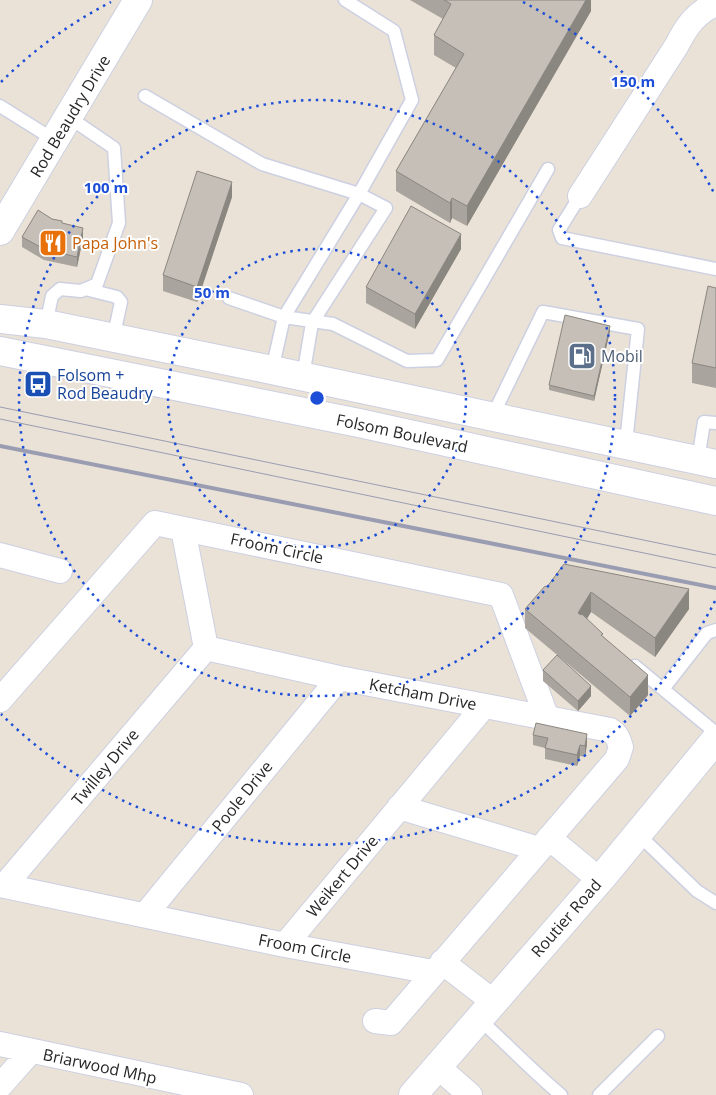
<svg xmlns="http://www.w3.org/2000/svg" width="716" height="1095" viewBox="0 0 716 1095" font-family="'Open Sans',sans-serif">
  <rect width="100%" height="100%" fill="#eae2d7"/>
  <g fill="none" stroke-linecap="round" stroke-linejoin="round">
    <defs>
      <path id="lane" d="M145,96L262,164L359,194L284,317L272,370
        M0,106L56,141
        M580,196L559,230L562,238L716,269
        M85,289L117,297L121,302L113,339
        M229,298L284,317L333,324L407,361L437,360L548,169
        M46,324L52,296L60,289L81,291L97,284L119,223L114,148L70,118
        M303,376L312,323L386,208L359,194L412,100L394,31L345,0
        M493,415L543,312L638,329L626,443
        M698,460L704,422L716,423
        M635,666L716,733
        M663,689L707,633L716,630
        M638,834L697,891L716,903
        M479,1019C507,1044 532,1071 561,1095
        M599,1095L658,1036"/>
      <path id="street" d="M580,196L677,45C686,27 696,12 716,4
        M183,529L206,648L339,678L610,730C617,734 619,740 621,747L617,759L391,1023L375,1021
        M0,555L60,571
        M0,700L155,523L501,595L547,718
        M399,807L539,849
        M549,838L600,880
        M0,885L285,945L433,972
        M4,886L206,648
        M145,915L339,678
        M285,945L484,706
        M442,962L494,1002
        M0,1044L241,1095
        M438,1067L470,1095
        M0,1086L31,1051"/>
      <path id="secondary" d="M0,231L138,0
        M0,319L46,324L272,370L716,464
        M0,351L359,423L716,501
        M413,1095L604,875L716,739"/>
    </defs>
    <use href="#lane" stroke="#ccd0e1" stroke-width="15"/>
    <use href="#street" stroke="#ccd0e1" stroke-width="26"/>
    <use href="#secondary" stroke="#ccd0e1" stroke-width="30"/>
    <use href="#lane" stroke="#fff" stroke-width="12"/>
    <use href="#street" stroke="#fff" stroke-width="24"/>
    <use href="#secondary" stroke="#fff" stroke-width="28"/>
    <path stroke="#9a9db2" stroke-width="1" d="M0,407L716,555
      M0,419L716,568"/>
    <path stroke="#9a9db2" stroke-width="4" d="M0,446L716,588"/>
  </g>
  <path fill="#a9a49d" d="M410,0H591V11L467,226L452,218L450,223L396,191V171L456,68L434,55V35L443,19Z
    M232,197L197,302L163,291V275Z
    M52,219L62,223L83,238L77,267L44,260L22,247V237Z
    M461,249L415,329L366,303V287Z
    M716,288V388L692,383V363Z
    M610,331L594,401L549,390V385Z
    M564,564L689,609L655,657L591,612L587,619L603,637L648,695L630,716L525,628V609L547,587Z
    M543,670L591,696L578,711L543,681Z
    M533,735L587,744L585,757L580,756L577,766L545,759V748L533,745Z"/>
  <path fill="#8a8680" d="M586,0H591V11L467,226V206Z
    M232,182V197L197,302V287Z
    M452,198V218L450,223V203Z
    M83,228V238L77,267V257Z
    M461,234V249L415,329V314Z
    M610,326V331L594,401V396Z
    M689,589V609L655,657V638Z
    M591,592V612L578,633V613Z
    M648,675V695L630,716V697Z
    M591,686V696L578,711V701Z
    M587,734V744L585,757V746Z
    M580,745V756L577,766V755Z"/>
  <path fill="#c5bfb7" stroke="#8a8680" d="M444,0H586L467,206L452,198L450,203L396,171L464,54L434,35L451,4Z
    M197,171L232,182L197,287L163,275Z
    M411,206L461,234L415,314L366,287Z
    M38,210L52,219L62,221V223L83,228L77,257L44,249L22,237Z
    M708,286L716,288V368L692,363Z
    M565,315L610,326L594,396L549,385Z
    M564,564L689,589L655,638L591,592L578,613L581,615L582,614L603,634L601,635L648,675L630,697L525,609L545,586L547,587Z
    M557,655L591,686L578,701L543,670Z
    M536,723L587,734L585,746L580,745L577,755L545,748L548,738L533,735Z"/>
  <g fill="none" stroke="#1d4ed8" stroke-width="2.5" stroke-dasharray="2.5 5">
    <circle cx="317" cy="398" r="149"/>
    <circle cx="317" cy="398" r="298"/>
    <path d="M715 601A447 447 0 0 1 1 714M1 82A447 447 0 0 1 111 2M523 2A447 447 0 0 1 715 195"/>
  </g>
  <defs>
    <symbol id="restaurant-square" viewBox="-11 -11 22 22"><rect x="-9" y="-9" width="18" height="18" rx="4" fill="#e8710a" stroke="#fff"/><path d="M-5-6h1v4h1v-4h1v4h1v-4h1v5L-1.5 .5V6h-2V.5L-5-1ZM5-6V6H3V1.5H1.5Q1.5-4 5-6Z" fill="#fff"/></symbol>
    <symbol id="fuel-square" viewBox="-11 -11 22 22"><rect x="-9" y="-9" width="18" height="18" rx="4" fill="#5c6f8a" stroke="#fff"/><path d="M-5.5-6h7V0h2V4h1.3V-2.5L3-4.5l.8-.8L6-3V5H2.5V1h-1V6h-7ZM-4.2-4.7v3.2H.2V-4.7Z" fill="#fff"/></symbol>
    <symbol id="bus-square" viewBox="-11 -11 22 22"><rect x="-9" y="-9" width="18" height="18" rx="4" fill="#1a4fb4" stroke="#fff"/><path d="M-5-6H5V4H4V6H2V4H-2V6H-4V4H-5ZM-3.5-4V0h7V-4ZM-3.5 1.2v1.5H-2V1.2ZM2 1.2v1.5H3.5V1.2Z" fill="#fff"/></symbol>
  </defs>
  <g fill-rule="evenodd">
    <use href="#restaurant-square" x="37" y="227" width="32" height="32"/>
    <use href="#fuel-square" x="566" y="340" width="32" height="32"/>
    <use href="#bus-square" x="22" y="368" width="32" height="32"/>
  </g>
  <g text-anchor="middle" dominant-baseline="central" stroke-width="4" stroke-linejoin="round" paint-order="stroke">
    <g font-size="16" fill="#272727" stroke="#fff">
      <text transform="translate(70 116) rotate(-59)">Rod Beaudry Drive</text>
      <text transform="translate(402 433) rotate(12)">Folsom Boulevard</text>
      <text transform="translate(277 548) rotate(12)">Froom Circle</text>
      <text transform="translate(423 694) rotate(11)">Ketcham Drive</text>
      <text transform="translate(105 767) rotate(-50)">Twilley Drive</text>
      <text transform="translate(242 796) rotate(-51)">Poole Drive</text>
      <text transform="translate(342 876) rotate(-50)">Weikert Drive</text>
      <text transform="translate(566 918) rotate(-49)">Routier Road</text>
      <text transform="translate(305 948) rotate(11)">Froom Circle</text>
      <text transform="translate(100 1066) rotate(12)">Briarwood Mhp</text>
    </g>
    <g font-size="16" fill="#c56008" stroke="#fff" text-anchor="start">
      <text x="72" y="243">Papa John's</text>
    </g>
    <g font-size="16" fill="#4e5e75" stroke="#fff" text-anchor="start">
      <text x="601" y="356">Mobil</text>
    </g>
    <g font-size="16" fill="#164399" stroke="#fff" text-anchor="start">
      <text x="57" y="375">Folsom +<tspan x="57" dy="18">Rod Beaudry</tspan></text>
    </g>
  </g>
  <circle cx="317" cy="398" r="8" fill="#1d4ed8" stroke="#fff" stroke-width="2.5"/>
  <g font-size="15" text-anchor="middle" font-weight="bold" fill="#1d4ed8" stroke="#fff" stroke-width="4" stroke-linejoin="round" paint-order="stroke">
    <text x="633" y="87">150 m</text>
    <text x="106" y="193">100 m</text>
    <text x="212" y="298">50 m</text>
  </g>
</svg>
